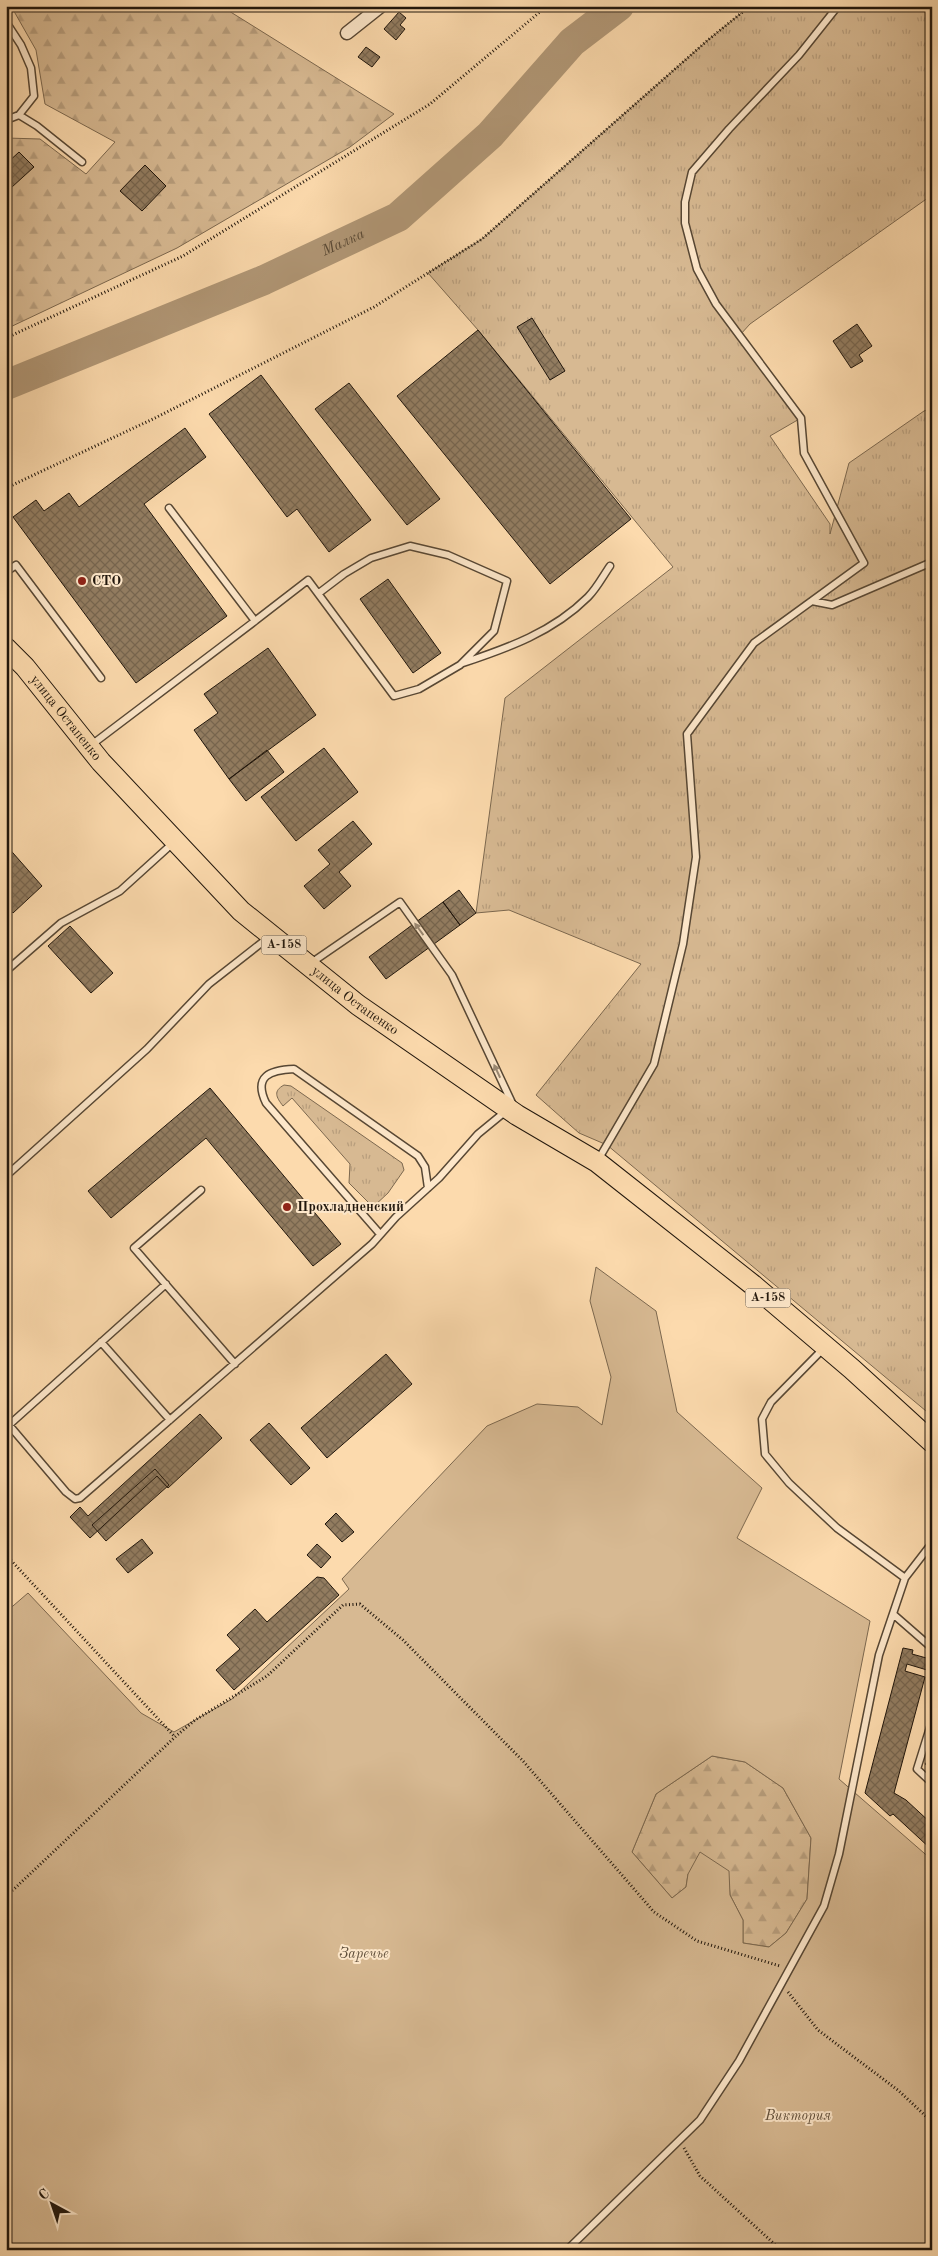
<svg xmlns="http://www.w3.org/2000/svg" width="938" height="2256" viewBox="0 0 938 2256" font-family="'Old Standard TT',serif">
  <defs>
    <pattern id="grass-tufts" width="24" height="20" patternUnits="userSpaceOnUse" patternTransform="scale(1.25)"><rect width="24" height="20" fill="#d7b992"/><path d="M3 7l-1-3M5 7V3M7 7l1-3M15 17l-1-3M17 17v-4M19 17l1-3" fill="none" stroke="#b89e7d"/></pattern>
    <pattern id="forest-firs" width="22" height="20" patternUnits="userSpaceOnUse" patternTransform="scale(1.25)"><rect width="22" height="20" fill="#d7b992"/><path d="M5 1l3.5 6h-7zM16 11l3.5 6h-7z" fill="#b89e7d"/></pattern>
    <pattern id="building-cross-hatch" width="8" height="8" patternUnits="userSpaceOnUse" patternTransform="scale(1.25)"><rect width="8" height="8" fill="#927c60"/><path d="M0 0l8 8M0 8l8-8" fill="none" stroke="#77654e"/></pattern>
  </defs>
  <rect width="100%" height="100%" fill="#fcdaad"/>
  <filter id="stains"><feTurbulence type="fractalNoise" baseFrequency=".004" numOctaves="4"/><feColorMatrix values="0 0 0 0 .2 0 0 0 0 .09 0 0 0 0 .02 0 0 0 .5 -.17"/></filter>
  <radialGradient id="worn" r=".72"><stop offset=".6" stop-color="#630" stop-opacity="0"/><stop offset="1" stop-color="#630" stop-opacity=".3"/></radialGradient>
  <path fill="url(#grass-tufts)" stroke="#7c684f" d="M750,6H932V195L750,324L740,335L801,418L770,436L830,524V534L849,463L924,411L932,408V1416L607,1145L579,1133L536,1095L641,964L509,910L476,913L505,698L673,567L478,330L428,273L482,239L708,40Z
    M284,1085L291,1086L402,1163L404,1170L388,1193L373,1207L349,1183L350,1164L292,1098L283,1106C276,1097 273,1091 284,1085Z"/>
  <path fill="url(#forest-firs)" stroke="#7c684f" d="M11,6H221L394,114L350,147L177,248L6,329V138L40,139L86,174L115,142L45,104L36,50Z
    M712,1756L745,1762L783,1788L811,1838L807,1899L786,1933L769,1947L743,1943V1920L730,1895L728,1871L688,1874L686,1887L672,1898L632,1852L656,1794Z"/>
  <path fill="#d7b992" stroke="#7c684f" fill-rule="evenodd" d="M596,1267L656,1311L677,1412L762,1488L737,1538L870,1621L839,1779L932,1860V2250H6V1612L28,1593L141,1713L174,1732L232,1699L349,1589L342,1579L487,1426L537,1404L578,1407L602,1425L611,1377L590,1301ZM712,1756L745,1762L783,1788L811,1838L807,1899L786,1933L769,1947L743,1943V1920L730,1895L729,1871L700,1852L688,1874L686,1887L672,1898L632,1852L656,1794Z"/>
  <g fill="none" stroke-linecap="round" stroke-linejoin="round">
    <path stroke="#b19776" stroke-width="30" id="s1" d="M6,385L264,280L398,217L490,135L572,42L619,6"/>
  </g>
  <path fill="url(#building-cross-hatch)" stroke="#20160c" d="M399,12L406,18L400,25L405,29L396,40L384,29Z
    M366,47L380,57L372,67L358,57Z
    M19,152L34,167L12,187L6,180V164Z
    M145,165L166,186L142,211L120,191Z
    M532,318L565,371L550,380L517,327Z
    M857,324L872,346L859,355L863,361L851,368L833,341Z
    M478,330L631,519L550,584L397,396Z
    M261,375L371,520L329,552L297,509L287,517L209,414Z
    M349,383L440,499L407,525L315,409Z
    M185,428L206,457L144,504L227,616L136,683L13,517L36,500L44,511L69,493L79,507Z
    M388,579L441,653L413,673L360,599Z
    M268,648L316,715L229,779L194,730L218,713L204,694Z
    M324,748L358,792L296,841L261,797Z
    M267,750L284,772L246,801L229,779Z
    M353,821L372,844L339,872L351,886L324,909L304,886L330,864L318,850Z
    M6,845L42,886L13,913L6,906Z
    M459,890L476,913L460,925L443,902Z
    M443,902L460,925L386,979L369,957Z
    M70,926L113,973L91,993L48,946Z
    M210,1088L341,1244L313,1266L206,1138L111,1218L88,1191Z
    M386,1354L412,1384L327,1458L301,1428Z
    M200,1414L222,1438L168,1488L157,1476L90,1538L70,1517L80,1507L88,1516Z
    M269,1423L310,1468L291,1485L250,1440Z
    M155,1469L169,1485L106,1541L92,1525Z
    M336,1513L354,1532L342,1542L325,1524Z
    M142,1539L153,1553L128,1573L116,1559Z
    M317,1544L331,1557L321,1568L307,1555Z
    M317,1577L324,1578L339,1595L234,1690L216,1670L240,1649L227,1635L255,1609L267,1622Z
    M903,1648L913,1650L912,1654L930,1659L927,1670L907,1664L905,1671L925,1677L894,1793L906,1800L932,1824V1850L893,1814L890,1816L865,1793Z
    M932,1756V1770L925,1764Z"/>
  <g fill="none" stroke-linecap="round" stroke-linejoin="round">
    <defs>
      <path id="lane" d="M6,22L21,45L31,68L34,96L19,115L6,120
        M19,115L37,126L82,162
        M6,572L16,565L101,678
        M812,601L832,605L932,562
        M255,621L308,580L394,696L419,689L460,665L494,631L507,581L448,555L410,546L371,558L344,574L319,593
        M463,663C508,648 553,632 588,597C597,588 603,576 610,566
        M90,746L255,621L169,508
        M311,963L400,902L452,975L513,1105
        M6,971L61,923L120,891L173,843
        M598,1160L654,1064L683,944L696,857L687,734L754,643L864,563L804,453L801,418L716,304L697,269L685,223V202L692,172L729,129L799,55L838,6
        M6,1176L147,1049L209,984L269,937
        M201,1190L134,1248L235,1364
        M380,1234L266,1103C253,1076 270,1070 294,1069L418,1156L425,1167L428,1188
        M166,1284L9,1425L66,1492L75,1499L80,1498L372,1244L396,1217L439,1178L478,1134L506,1111
        M101,1342L170,1420
        M823,1349L771,1402L762,1419L765,1454L789,1483L837,1528L905,1578
        M893,1614L932,1648
        M932,1721L917,1769L932,1783
        M567,2250L700,2120L739,2061L824,1906L839,1854L879,1655L905,1578L932,1543"/>
      <path id="street" d="M347,33L381,6"/>
      <g id="primary">
        <path id="s2" d="M6,648L25,667L101,762L241,911L358,1005L517,1115L597,1162L753,1285L852,1369L932,1442"/>
      </g>
    </defs>
    <use href="#lane" stroke="#574734" stroke-width="9"/>
    <use href="#street" stroke="#574734" stroke-width="15"/>
    <use href="#primary" stroke="#20160c" stroke-width="22"/>
    <path stroke="#20160c" stroke-width="3" stroke-dasharray="1 2.5" stroke-linecap="butt" d="M6,338L183,256L430,104L547,6
      M6,488L155,418L374,307L482,239L708,40L750,6
      M6,1555L175,1737
      M6,1894L13,1890L175,1737L195,1720L267,1676L343,1605L360,1604L403,1640L523,1761L654,1912L697,1941L780,1966
      M788,1992L818,2030L899,2091L932,2122
      M684,2148L700,2176L781,2250"/>
    <use href="#lane" stroke="#fde7ca" stroke-width="6"/>
    <use href="#street" stroke="#fde7ca" stroke-width="12"/>
    <use href="#primary" stroke="#fcdaad" stroke-width="20"/>
  </g>
  <defs><path id="oneway-solid" d="M-6-.8H1V-3.2L6.5 0L1 3.2V.8H-6Z" transform="scale(1.25)"/></defs>
  <g fill="#9a8974">
    <use href="#oneway-solid" transform="translate(419 929) rotate(-126)"/>
    <use href="#oneway-solid" transform="translate(497 1071) rotate(-115)"/>
  </g>
  <g fill="#8f2418" stroke="#fde7ca" stroke-width="2">
    <circle cx="82" cy="581" r="5"/>
    <circle cx="287" cy="1207" r="5"/>
  </g>
  <g text-anchor="middle" dominant-baseline="central" stroke-width="4" stroke-linejoin="round" paint-order="stroke">
    <g fill="#fde7ca" stroke="#625545" stroke-width="1">
      <rect x="261.5" y="935.5" width="45" height="19" rx="4"/>
      <rect x="745.5" y="1288.5" width="45" height="19" rx="4"/>
    </g>
    <g font-size="12" font-weight="bold" fill="#20160c">
      <text x="284" y="945">А-158</text>
      <text x="768" y="1298">А-158</text>
    </g>
    <g font-size="14" font-weight="bold" fill="#20160c" stroke="#fde7ca" text-anchor="start">
      <text x="92" y="581">СТО</text>
      <text x="297" y="1207">Прохладненский</text>
    </g>
    <g font-size="14" fill="#20160c" stroke="#fde7ca">
      <text stroke="none"><textPath href="#s2" startOffset="92">улица Остапенко</textPath></text>
      <text stroke="none"><textPath href="#s2" startOffset="498">улица Остапенко</textPath></text>
    </g>
    <g font-size="14" font-style="italic" fill="#604f3b" stroke="#fde7ca">
      <text x="364" y="1954">Заречье</text>
      <text x="798" y="2116">Виктория</text>
    </g>
    <g font-size="15" font-style="italic" fill="#5a4a36" stroke="#fde7ca">
      <text stroke="none"><textPath href="#s1" startOffset="366">Малка</textPath></text>
    </g>
  </g>
  <rect width="938" height="2256" fill="none" stroke="#fcdaad" stroke-width="25"/>
  <rect x="8" y="8" width="923" height="2241" fill="none" stroke="#20160c" stroke-width="2.5"/>
  <rect x="12" y="12" width="913" height="2231" fill="none" stroke="#20160c"/>
  <g transform="translate(52 2204) rotate(320)" stroke="#fde7ca" stroke-width="4" paint-order="stroke">
  <path d="M0-4L9 19L0 12L-9 19Z" fill="#20160c"/>
  <text y="-8" font-size="14" font-weight="bold" text-anchor="middle" fill="#20160c">С</text>
  </g>
  <rect width="100%" height="100%" filter="url(#stains)"/>
  <rect width="100%" height="100%" fill="url(#worn)"/>
</svg>
